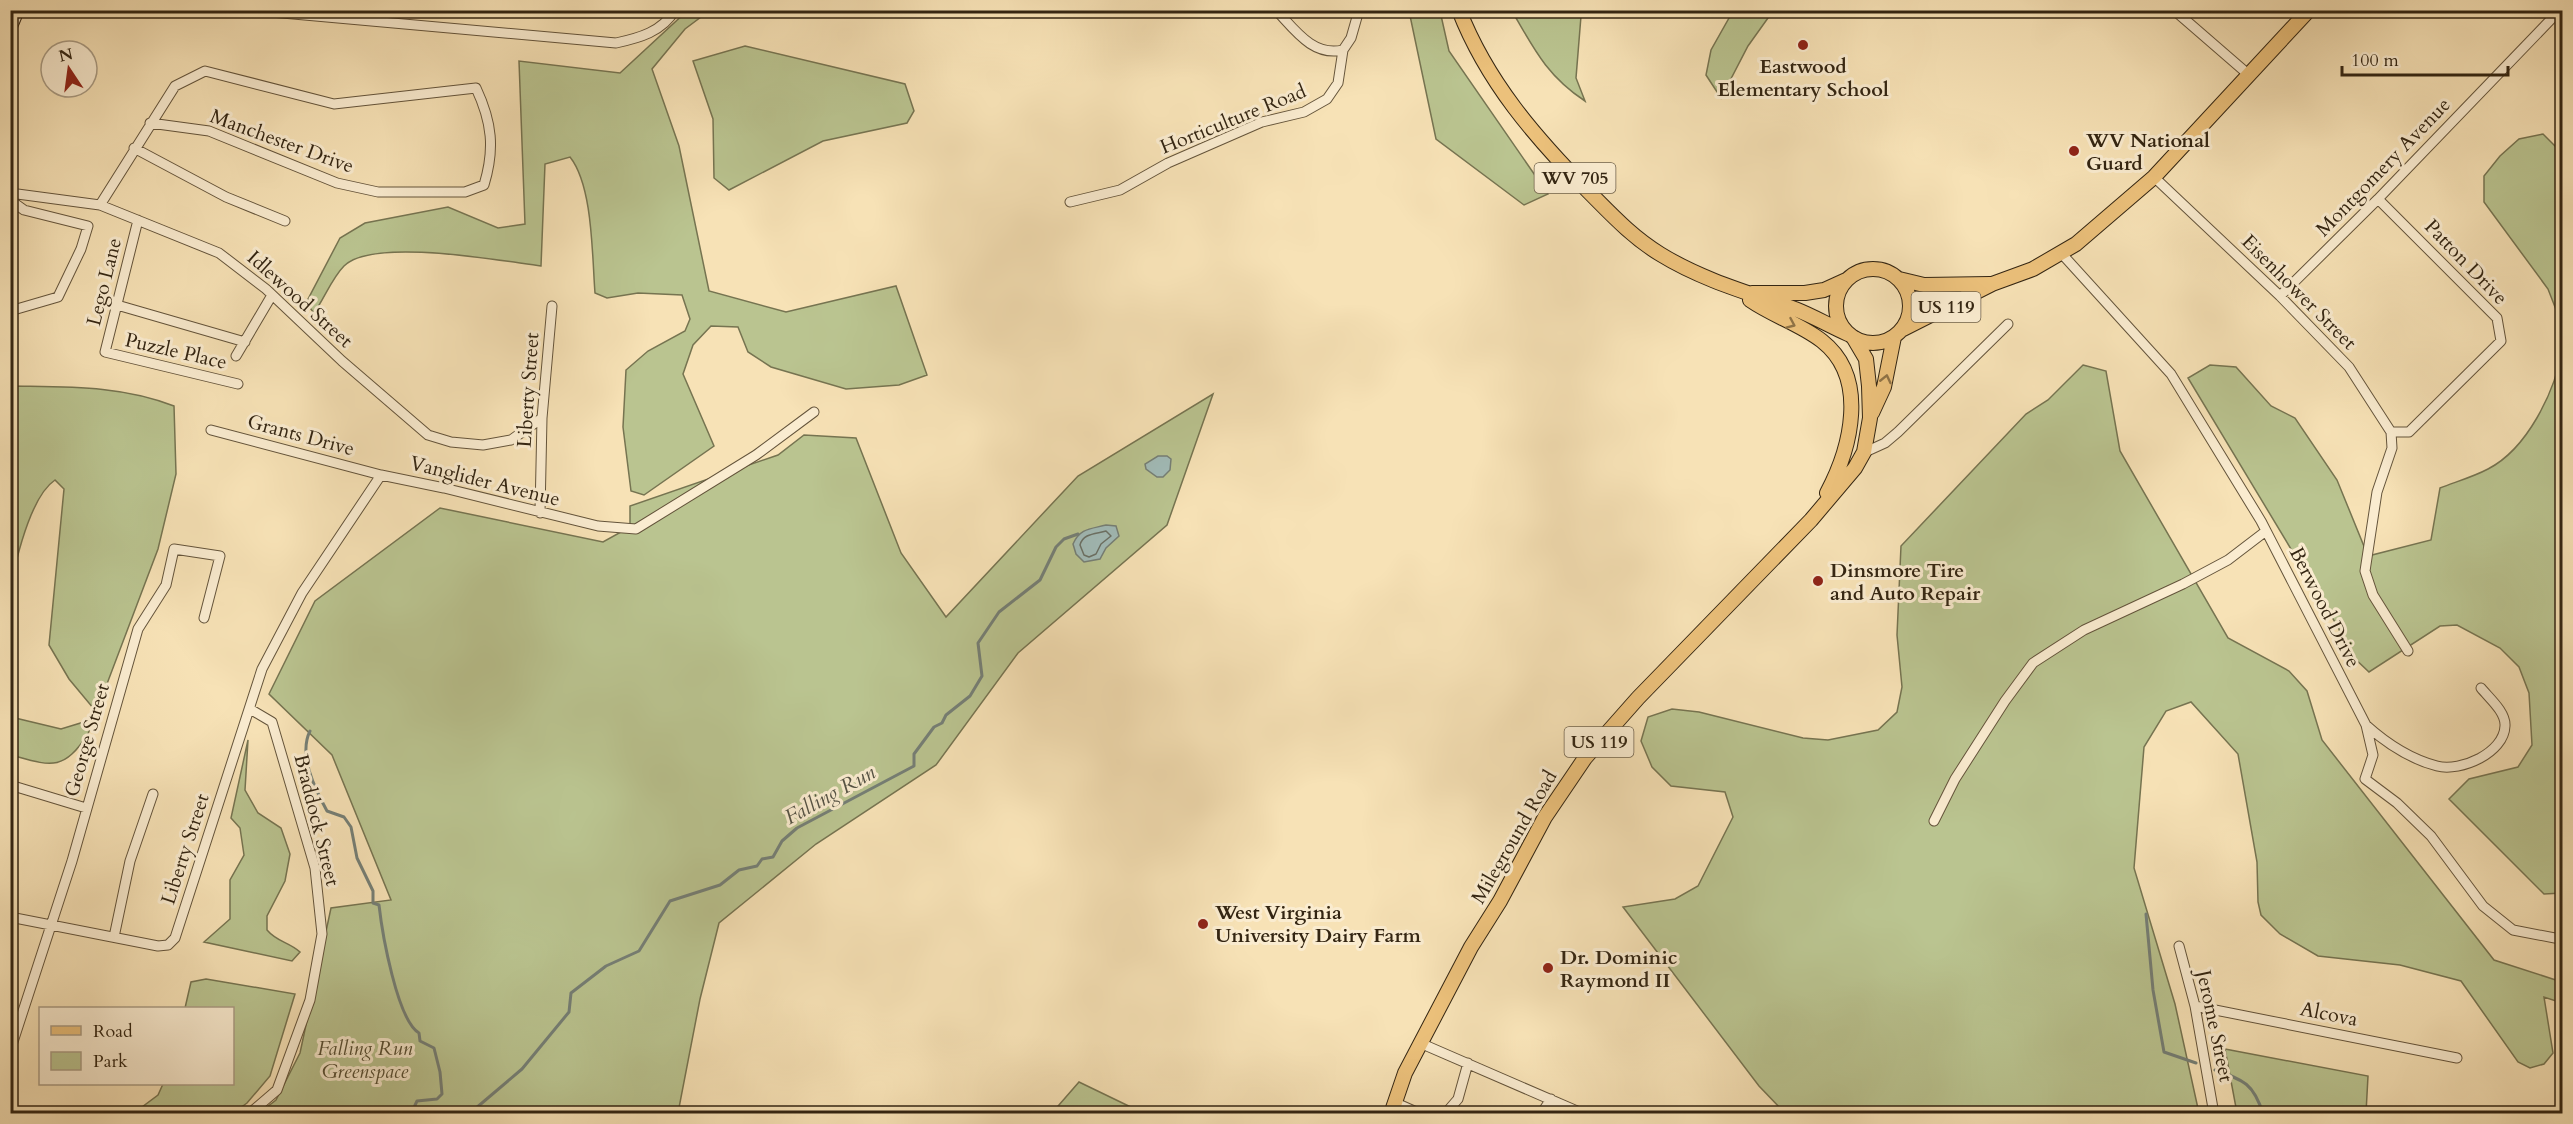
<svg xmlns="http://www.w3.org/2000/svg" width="2573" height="1124" viewBox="0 0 2573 1124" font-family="Cardo,serif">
  <rect width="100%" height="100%" fill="#f7e2b6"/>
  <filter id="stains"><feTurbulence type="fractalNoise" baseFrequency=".00333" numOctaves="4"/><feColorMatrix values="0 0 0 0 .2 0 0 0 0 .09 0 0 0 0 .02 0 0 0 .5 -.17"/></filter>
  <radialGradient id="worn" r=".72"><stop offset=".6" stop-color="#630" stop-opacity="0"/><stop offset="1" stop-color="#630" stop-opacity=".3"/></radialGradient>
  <path fill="#bac490" stroke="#767451" stroke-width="1.5" d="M687,11H709L685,29L652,69L679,146L709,291L786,312L896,286L927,375L899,385L846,389L771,367L748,352L738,327L711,326L693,345L683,374L714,446L644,495L631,491L623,427L626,370L648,351L685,331L690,319L682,295L638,293L607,298L595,293C592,255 593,186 570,157L545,164L541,266C501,261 373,237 344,266C332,278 324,299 314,313L306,303L340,238L365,223L448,207L498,228L525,224L519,61L620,73Z
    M1409,11H1440L1449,51L1548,194L1524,205L1436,139Z
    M1512,11H1586L1581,16L1576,78L1585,101C1547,76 1534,49 1512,11Z
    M1733,11H1773L1748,46L1721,98L1706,75L1711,50Z
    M745,46L905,84L914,111L907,123L823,141L729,190L714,178L713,119L693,61Z
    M2543,134L2562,153V325L2548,289L2484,202V176L2500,156L2519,139Z
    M2562,350V893L2544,894L2449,799L2469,779L2518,767L2532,745L2529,693L2519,667L2500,648L2457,625L2440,626L2369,672L2349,653L2338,627L2188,378L2210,365L2236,367L2271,406L2295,418L2337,480L2368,556L2431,540L2440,488C2455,482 2473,477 2488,469C2527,449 2555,392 2562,350Z
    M2083,365L2106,371L2120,451L2228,638L2289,671L2307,691L2322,740L2494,960L2562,982V1003L2544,997L2553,1053L2544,1064L2530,1068L2518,1062L2461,981L2400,965L2318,956L2280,934L2261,915L2258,902L2257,862L2238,754L2191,702L2166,711L2144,747L2134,868L2175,1004L2199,1113H1785L1759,1086L1623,907L1675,899L1698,886L1733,817L1725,792L1671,786L1652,767L1641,741L1648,717L1672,709L1699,712L1803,738L1828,740L1878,730L1897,712L1902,687L1897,635L1901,546L2026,414L2048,400Z
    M11,386C66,387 121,385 174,406L176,474L158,549L88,734C63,772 51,766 11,755V717L61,729L87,721L94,709L69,679L49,645L64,489L55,480C31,496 17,556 11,584Z
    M1213,394L1167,525L1018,653L936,765L816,844L719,923L700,999L678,1113L258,1114L276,1100L300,1053L331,908L391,900L332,755L269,694L315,601L440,508L603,542L630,527V506L778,455L804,435L856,438L901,553L946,617L1078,476Z
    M248,740L245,790L258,813L281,828L290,854L285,881L267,916V930C277,942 289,942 300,952L292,961L204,942L230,919V880L244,855L240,828L231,818Z
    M206,979L295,994L270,1076L247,1103L233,1113H134L158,1095L163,1084H232V1008H185L191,982Z
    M2225,1049L2368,1076L2366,1113H2237Z
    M1079,1082L1139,1111L1143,1113H1052Z"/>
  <path fill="#a1bbb8" stroke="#757f76" stroke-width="1.5" d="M1158,456H1167L1171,459L1170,470L1163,477H1157L1146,469L1145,464Z
    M1106,525L1116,526L1119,536L1106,548L1100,559L1084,562L1076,554L1073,544C1080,528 1091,529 1106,525Z"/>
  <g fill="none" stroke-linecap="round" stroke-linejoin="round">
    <path stroke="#6a7065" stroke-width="1.5" d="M1106,531L1111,536L1101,544L1096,554L1089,557L1084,555L1080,545C1083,533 1096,534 1106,531Z"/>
    <path stroke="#757f76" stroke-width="3" d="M310,731C298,755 315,789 327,811L344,817L351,827L357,858L373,891V903L379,905C382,932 397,1020 419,1033L420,1041L434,1048L440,1072L442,1094L437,1099L417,1101L411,1114
      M2146,914L2153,990L2164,1052L2196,1063
      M2215,1070C2244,1080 2254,1084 2263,1114
      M469,1114L522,1069L569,1012L571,993L606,966L639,951L670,901L720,885L739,870L757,866L762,859L773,857L782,841L797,828L914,766V754L934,727L942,723L946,715L970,696L982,676L978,643L999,612L1040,580L1056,547L1064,539L1078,534"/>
    <defs>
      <path id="street" d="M248,10L616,43C639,38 662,32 675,10
        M1276,10C1295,30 1313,57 1343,50L1351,38L1359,10
        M2174,10L2249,75
        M134,148L226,197L285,221
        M2154,177L2280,296L2349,367L2391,432H2409L2501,341L2497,318L2378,199
        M10,193L100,205L219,253L266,289L342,361L428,435L451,442L483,445L511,440L542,418
        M10,200L24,210L88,226L81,249L58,297L10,311
        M1070,202L1120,190L1168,163L1262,122L1304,112L1327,99L1338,83L1343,50
        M100,205L175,86L205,71L334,104L476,88C492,122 495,149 484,185L465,192H378L337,183L209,131L150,123
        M138,220L105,352L238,384
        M2062,254L2171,374L2261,521L2366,725L2373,755L2365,779L2397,803L2431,836L2483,906L2513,930L2560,939
        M2280,296L2378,199L2560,10
        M117,305L245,342
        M236,356L272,295
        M211,430L381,475
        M2391,432L2392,448L2377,492L2365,571L2373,595L2408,651
        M1863,453L1885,443L1898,432L2008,324
        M540,513L542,418L552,306
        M2366,725C2386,743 2410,759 2437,766C2461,772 2504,753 2505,726C2506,712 2489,698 2481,688
        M10,785L86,808
        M1934,821L1955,779L2005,701L2033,663L2084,630L2183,584L2228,560L2266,531
        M10,917L158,946L168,945L175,938L262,669L302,593L381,475L444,488L598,526L636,529L756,455L814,412
        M114,937L130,861L153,794
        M2179,946L2195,1006L2214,1114
        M2195,1006L2457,1058
        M1420,1043L1577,1111
        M10,1051L72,861L138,629L166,585L174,549L220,556L204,618
        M1394,1102L1421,1114
        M249,1114L277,1090L310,1000L322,934L315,868L272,722L250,709
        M1445,1114L1458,1099L1468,1063
        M1541,1114L1551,1099"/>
      <path id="secondary" d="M10,29L18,10"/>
      <path id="primary" d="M1459,10C1487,82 1535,137 1588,191C1611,214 1632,237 1660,254C1702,280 1749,293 1795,309C1813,316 1830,326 1848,334
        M1836 306a37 37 0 1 1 74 0a37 37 0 1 1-74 0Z
        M1899,279L1924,285L1990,284
        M1752,293H1805L1824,290L1846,280
        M1750,300C1773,316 1800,324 1822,341C1869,378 1851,448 1827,493
        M1901,330L1992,284L2033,269L2076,244L2154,177L2309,10
        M1872,413L1884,387L1894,337
        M1391,1114L1405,1073L1471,947L1500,901L1545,817L1585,758L1638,698L1811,520L1855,468L1864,452L1870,418L1869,386L1866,359L1853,337"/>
    </defs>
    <use href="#street" stroke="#64543b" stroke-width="11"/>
    <use href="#secondary" stroke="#332512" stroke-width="14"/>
    <use href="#primary" stroke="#332512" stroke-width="16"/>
    <use href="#street" stroke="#faecd0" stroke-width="9"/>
    <use href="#secondary" stroke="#faecd0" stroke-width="12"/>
    <use href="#primary" stroke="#ecc17b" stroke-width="14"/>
  </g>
  <defs><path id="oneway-chevron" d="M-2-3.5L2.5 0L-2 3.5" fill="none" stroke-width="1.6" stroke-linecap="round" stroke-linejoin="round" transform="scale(1.5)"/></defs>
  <g stroke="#907346">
    <use href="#oneway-chevron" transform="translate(1791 324) rotate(24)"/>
    <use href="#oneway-chevron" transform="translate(1886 379) rotate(-77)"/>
  </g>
  <g fill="#8f2418" stroke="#faecd0" stroke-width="2">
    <circle cx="1803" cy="45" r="6"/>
    <circle cx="2074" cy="151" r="6"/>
    <circle cx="1818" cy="581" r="6"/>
    <circle cx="1203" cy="924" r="6"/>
    <circle cx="1548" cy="968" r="6"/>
  </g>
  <g text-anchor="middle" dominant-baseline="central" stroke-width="6" stroke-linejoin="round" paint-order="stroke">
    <g fill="#faecd0" stroke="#6f614b" stroke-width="1.5">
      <rect x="1534.5" y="163" width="81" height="30" rx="4.5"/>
      <rect x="1911.5" y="292" width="69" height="30" rx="4.5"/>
      <rect x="1564.5" y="727" width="69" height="30" rx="4.5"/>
    </g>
    <g font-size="18" font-weight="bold" fill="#332512">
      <text x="1575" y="178">WV 705</text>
      <text x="1946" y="307">US 119</text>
      <text x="1599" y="742">US 119</text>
    </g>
    <g font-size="20" font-weight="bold" fill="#332512" stroke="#faecd0" text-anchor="start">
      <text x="1803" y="66" text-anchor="middle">Eastwood<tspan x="1803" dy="23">Elementary School</tspan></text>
      <text x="2086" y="140">WV National<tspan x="2086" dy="23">Guard</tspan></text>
      <text x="1830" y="570">Dinsmore Tire<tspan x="1830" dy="23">and Auto Repair</tspan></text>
      <text x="1215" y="912">West Virginia<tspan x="1215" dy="23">University Dairy Farm</tspan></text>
      <text x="1560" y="957">Dr. Dominic<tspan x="1560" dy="23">Raymond II</tspan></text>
    </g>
    <g font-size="20" fill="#332512" stroke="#faecd0">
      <text transform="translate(1233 119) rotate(-22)">Horticulture Road</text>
      <text transform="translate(282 141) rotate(20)">Manchester Drive</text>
      <text transform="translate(2383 167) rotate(-46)">Montgomery Avenue</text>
      <text transform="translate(2466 262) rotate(46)">Patton Drive</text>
      <text transform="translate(104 282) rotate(-76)">Lego Lane</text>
      <text transform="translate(2299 292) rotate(45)">Eisenhower Street</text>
      <text transform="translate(300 299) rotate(42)">Idlewood Street</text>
      <text transform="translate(176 351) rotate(13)">Puzzle Place</text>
      <text transform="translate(528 390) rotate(-86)">Liberty Street</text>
      <text transform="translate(301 435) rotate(15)">Grants Drive</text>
      <text transform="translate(485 481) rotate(14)">Vanglider Avenue</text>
      <text transform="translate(2325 607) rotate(63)">Berwood Drive</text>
      <text transform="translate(87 740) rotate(-74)">George Street</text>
      <text transform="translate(317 820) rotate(76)">Braddock Street</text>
      <text transform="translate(1514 837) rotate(-60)">Mileground Road</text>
      <text transform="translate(185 849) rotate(-72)">Liberty Street</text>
      <text transform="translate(2329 1014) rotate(11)">Alcova</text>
      <text transform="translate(2215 1026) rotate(78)">Jerome Street</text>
    </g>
    <g font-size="20" font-style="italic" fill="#554d32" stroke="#faecd0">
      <text x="365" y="1048">Falling Run<tspan x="365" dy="23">Greenspace</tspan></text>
    </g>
    <g font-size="21" font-style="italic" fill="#545244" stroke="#faecd0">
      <text transform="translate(830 795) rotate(-29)">Falling Run</text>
    </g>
  </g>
  <rect width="2573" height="1124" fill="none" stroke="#f7e2b6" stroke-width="36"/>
  <rect x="12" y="12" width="2549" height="1100" fill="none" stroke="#332512" stroke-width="3"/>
  <rect x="18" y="18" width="2537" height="1088" fill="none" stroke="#332512" stroke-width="1.5"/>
  <rect x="39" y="1007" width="195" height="78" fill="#faecd0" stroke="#aa9c84" stroke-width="1.5"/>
  <rect x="51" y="1026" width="30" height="9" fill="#ecc17b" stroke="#aa9c84" stroke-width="1.5"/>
  <text x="93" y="1037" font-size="18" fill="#332512">Road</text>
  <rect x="51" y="1052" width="30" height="18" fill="#bac490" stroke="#aa9c84" stroke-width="1.5"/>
  <text x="93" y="1067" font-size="18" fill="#332512">Park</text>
  <g transform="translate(69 69) rotate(347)"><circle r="28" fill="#faecd0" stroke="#aa9c84" stroke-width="1.5"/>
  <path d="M0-4.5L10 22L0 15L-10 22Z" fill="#8f2418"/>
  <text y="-9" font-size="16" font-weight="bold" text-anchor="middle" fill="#332512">N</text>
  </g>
  <path d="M2342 66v9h166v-9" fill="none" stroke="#332512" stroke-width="3"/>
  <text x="2351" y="66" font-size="18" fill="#332512" stroke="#faecd0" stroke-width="4.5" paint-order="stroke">100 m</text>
  <rect width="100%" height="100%" filter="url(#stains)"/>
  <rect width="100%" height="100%" fill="url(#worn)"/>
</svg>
